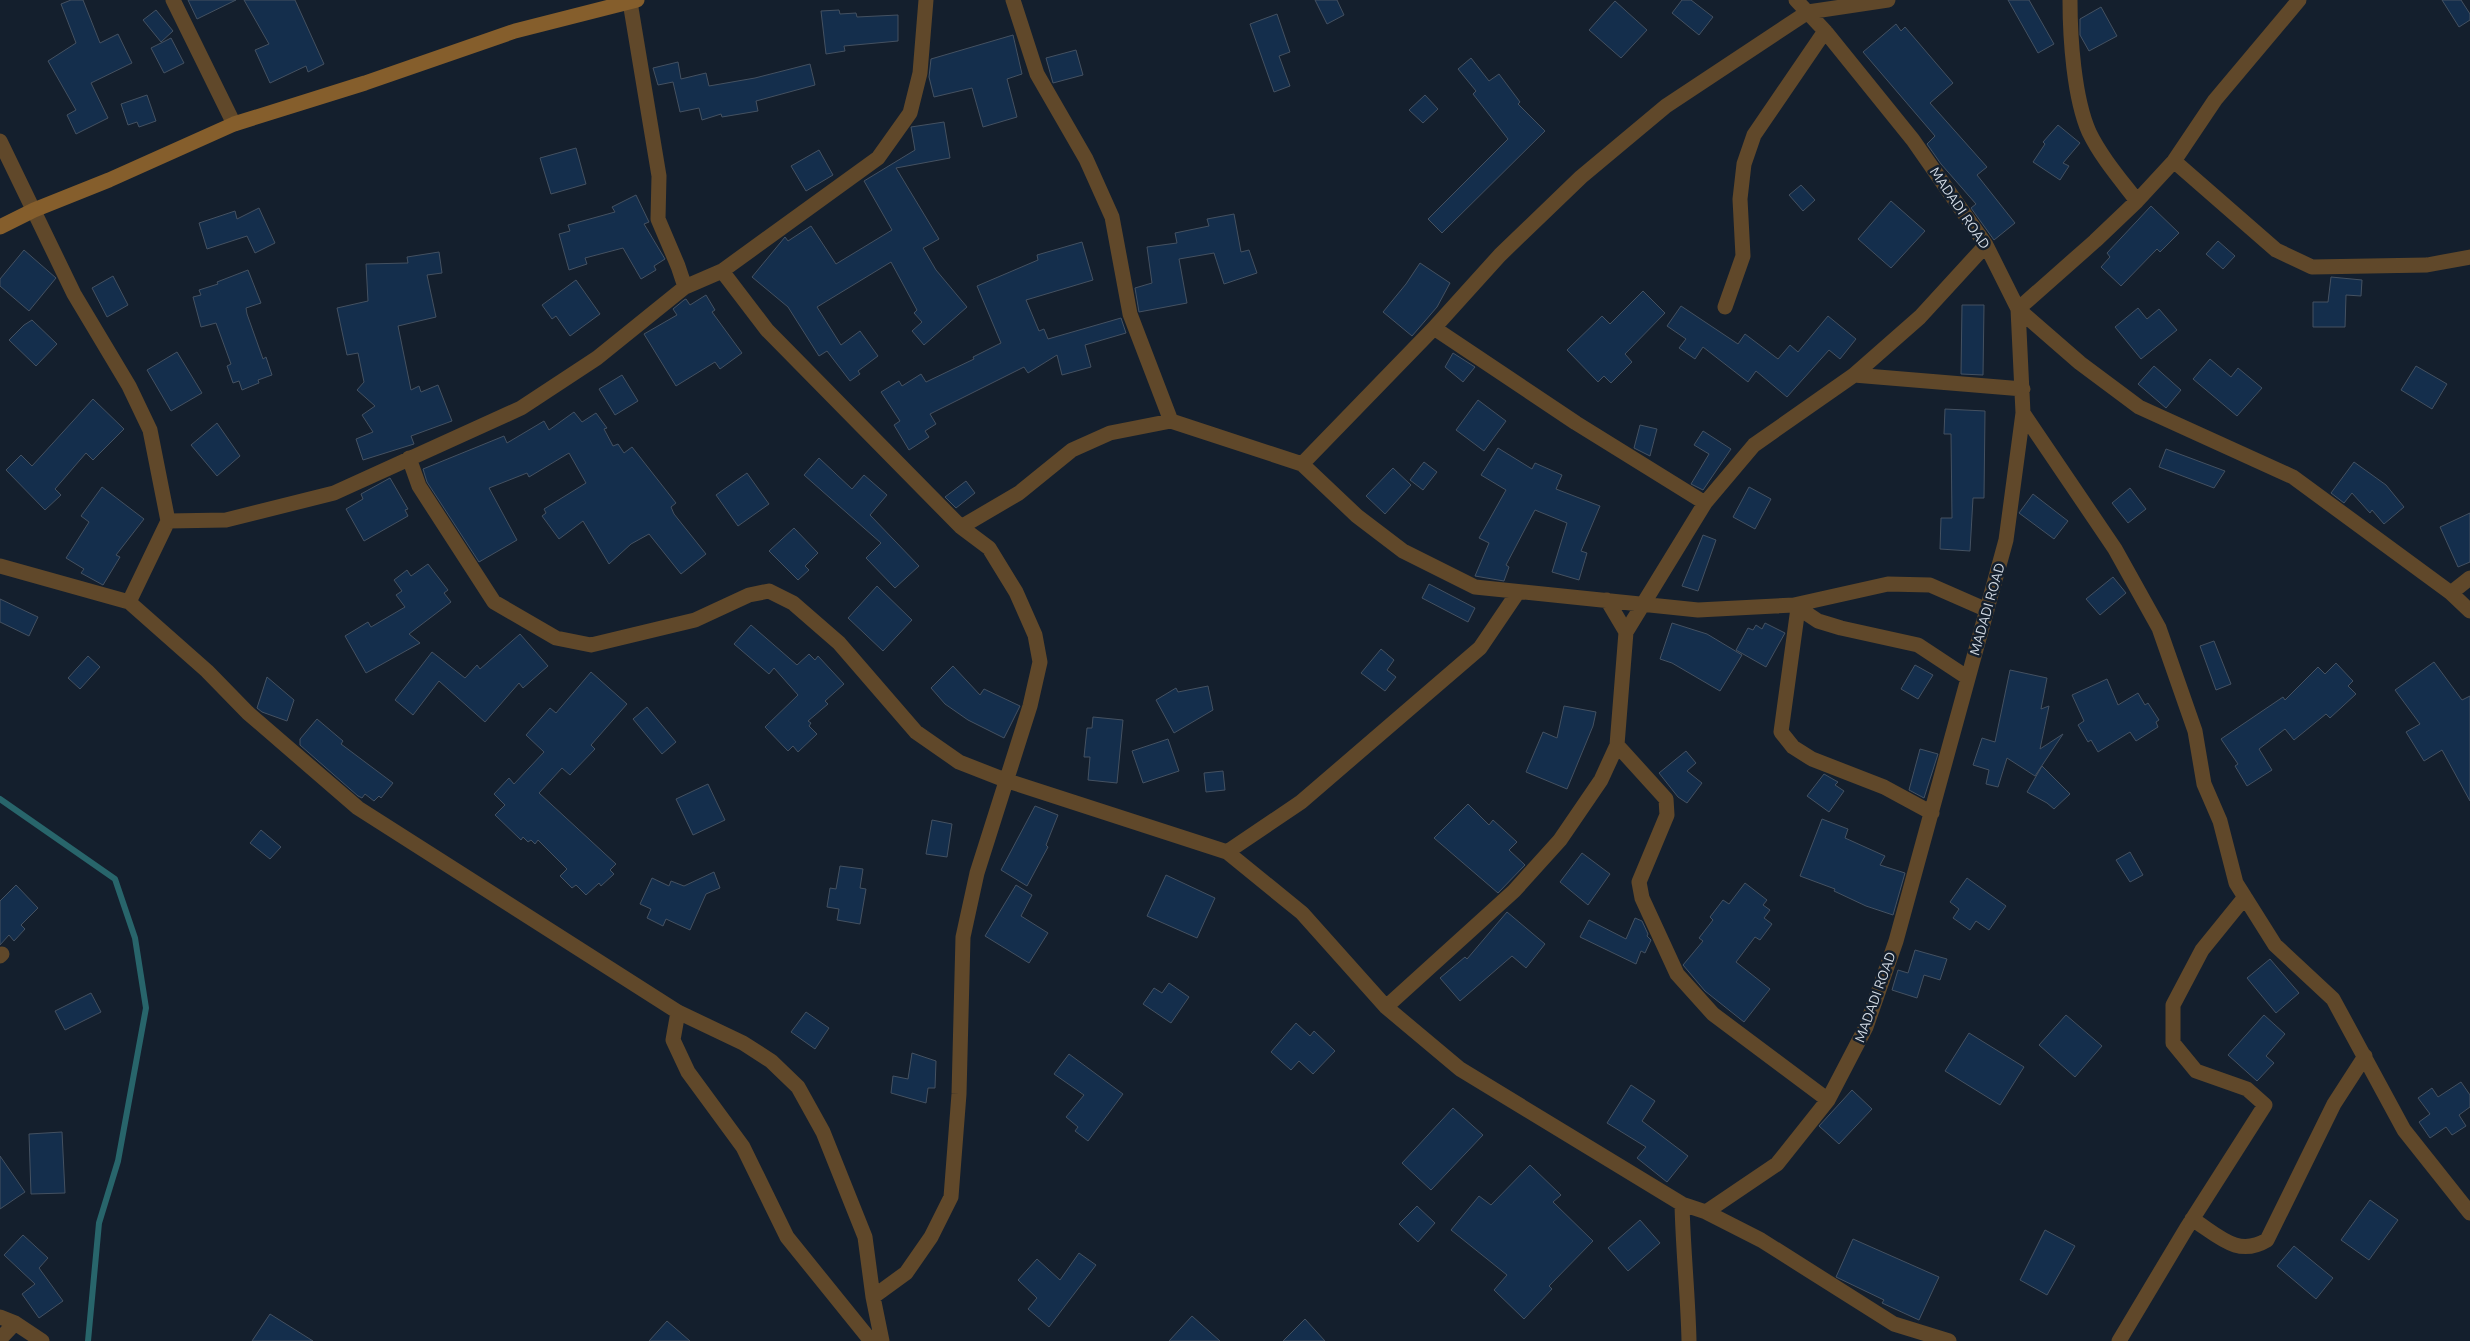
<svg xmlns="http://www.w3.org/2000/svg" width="2470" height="1341" viewBox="0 0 2470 1341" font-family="Ubuntu,sans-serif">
  <rect width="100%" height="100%" fill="#141f2d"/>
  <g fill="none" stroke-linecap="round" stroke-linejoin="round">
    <path stroke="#28656b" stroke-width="6" d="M0,799L115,879L135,938L146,1008L118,1161L99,1223L88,1341"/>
  </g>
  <path fill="#142e4c" stroke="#445161" d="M71,0H83L100,43L118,34L132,63L91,83L108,118L76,134L67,115L76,110L48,61L76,43L61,4Z
    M188,0H236L197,19Z
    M244,0H295L324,64L308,72L306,66L270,83L255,50L269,44Z
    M1315,0H1337L1344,15L1327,24Z
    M1682,0H1691L1713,17L1699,35L1672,13Z
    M2008,0H2029L2054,44L2038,53Z
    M2442,0H2461L2470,14V20L2459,27Z
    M1615,1L1647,30L1621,58L1589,30Z
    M2101,7L2117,36L2089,51L2080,35V19Z
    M156,10L173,31L161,42L143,20Z
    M839,10L840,14L856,13L857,17L898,15V41L844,46L845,51L826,54L821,11Z
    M1277,14L1290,52L1279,56L1290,86L1274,92L1250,24Z
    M1896,24L1901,31L1905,27L1953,83L1930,103L1987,167L1977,175L2015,223L1994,240L1971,208L1976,204L1941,164L1927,144L1935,136L1863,52Z
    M1013,35L1022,74L1007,79L1017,117L983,127L972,88L934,97L929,77L931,59Z
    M171,38L184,63L164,73L151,48Z
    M1076,50L1083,75L1053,83L1046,58Z
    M1471,58L1489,81L1499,74L1520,102L1518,104L1545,131L1442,233L1428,219L1508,139L1473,94L1476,91L1458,69Z
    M678,62L681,79L706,73L709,86L755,78L810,64L815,85L756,101L758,111L722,117L721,114L702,120L699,108L680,112L673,82L658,85L653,68Z
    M147,95L156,121L139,127L137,122L128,125L121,104Z
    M1425,95L1438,109L1423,123L1409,110Z
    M944,122L950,158L896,168L939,239L923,248L936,270L967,307L924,345L912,331L922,322L914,313L917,310L891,262L817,307L841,345L860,331L878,356L858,371L860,374L850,381L827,351L819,356L788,307L752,277L785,237L788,241L811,226L836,264L892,230L864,181L915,150L911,127Z
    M2058,125L2080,143L2063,163L2069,166L2060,180L2033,162L2045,144L2043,142Z
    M576,148L586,184L551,194L540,158Z
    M819,150L833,175L806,191L791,166Z
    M1801,185L1815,200L1803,211L1789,195Z
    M636,195L649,222L644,224L665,259L654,266L656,270L641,279L623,248L585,258L587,264L569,270L559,234L570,231L568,225L615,212L612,207Z
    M1891,201L1925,231L1891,268L1858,239Z
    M2151,206L2179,233L2160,252L2157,249L2121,286L2101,267L2110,257L2107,253Z
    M259,208L275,243L255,253L247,236L207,249L199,223L235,211L237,219Z
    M1234,214L1241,252L1249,250L1257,273L1224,284L1214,253L1179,259L1187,303L1139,312L1135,288L1152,283L1147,247L1177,243L1175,233L1209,226L1207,219Z
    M2218,241L2235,256L2223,269L2206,254Z
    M1082,242L1093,280L1026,300L1039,331L1044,329L1048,339L1121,318L1126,333L1085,345L1091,367L1062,375L1057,355L1028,373L1024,367L930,414L936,424L925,431L929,437L909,450L894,425L900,421L881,392L899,381L902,386L921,374L926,382L974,359L973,357L1001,343L977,286L1038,260L1037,255Z
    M24,250L56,278L29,311L0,286V279Z
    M439,252L442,273L427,275L436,317L398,326L411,390L419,386L421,392L438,385L452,421L411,436L414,444L363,460L356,439L373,432L362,415L375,406L357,390L364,382L358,353L347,355L337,308L368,301L366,264L408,263L407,257Z
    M1420,263L1450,283L1437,307L1412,336L1383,312L1406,284Z
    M248,270L261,303L246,308L247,314L263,359L266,357L272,375L258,380L259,383L242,390L239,381L233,383L227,366L231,364L216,323L201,327L193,297L201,295L199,290L218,284L217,282Z
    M113,276L128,305L107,317L92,288Z
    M2331,277L2362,280L2361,296L2346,295L2345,327H2313V302H2328Z
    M576,280L600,314L570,336L556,316L552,319L542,305Z
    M1643,291L1665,313L1625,354L1632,362L1611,383L1604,376L1598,382L1567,350L1602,316L1610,324Z
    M706,295L715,310L712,312L742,353L720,369L715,362L676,386L644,334L677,315L673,309L684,300L686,299L690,305Z
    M1962,305H1984L1983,375L1961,374Z
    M1681,306L1738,344L1745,334L1778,359L1790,345L1798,352L1828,316L1856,339L1840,359L1829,350L1787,397L1756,371L1748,382L1703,347L1695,359L1679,348L1686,339L1667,326Z
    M2138,308L2147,319L2159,309L2177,330L2141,359L2115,327Z
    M32,320L57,344L36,366L9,340L24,325Z
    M177,352L202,393L171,411L147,370Z
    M1453,353L1475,367L1463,382L1445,367Z
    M2210,359L2231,377L2238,368L2262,388L2237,416L2193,379Z
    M2154,366L2181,390L2166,408L2138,384Z
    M2416,366L2447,384L2432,409L2401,390Z
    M622,375L638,401L615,415L599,389Z
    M93,399L124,429L93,460L86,453L55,489L61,495L45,510L6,470L21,455L32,466Z
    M1478,400L1506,421L1484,451L1456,430Z
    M1945,409L1985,411L1984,498H1973L1970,551L1940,549L1941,518H1952L1951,434H1944Z
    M574,412L582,422L596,413L607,428L604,429L613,446L618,444L624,453L632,447L676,503L671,507L674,514L706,554L681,574L649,534L631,544L609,564L583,521L559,539L542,516L546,513L544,509L586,483L569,453L529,477L527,473L489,488L517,540L479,562L427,482L423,469L504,436L507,443L544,421L549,430Z
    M217,423L240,456L217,476L191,445Z
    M1640,425L1657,429L1650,456L1634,448Z
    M1703,431L1731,449L1703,490L1691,484L1709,454L1694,445Z
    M1498,448L1532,469L1535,463L1562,475L1556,489L1600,506L1581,551L1587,553L1579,580L1552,572L1567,523L1535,510L1506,565L1509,567L1504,581L1475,576L1489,543L1479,538L1506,490L1481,475Z
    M2166,449L2225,471L2214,488L2159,467Z
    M819,458L852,489L864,475L887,495L870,515L919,566L895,588L866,558L881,543L804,475Z
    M1424,462L1437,472L1423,490L1410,480Z
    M2354,462L2386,485L2404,507L2384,524L2372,510L2370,513L2352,493L2344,503L2331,493Z
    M1393,468L1411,485L1385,514L1366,496Z
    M747,473L769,504L738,526L716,495Z
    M390,478L408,509L405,510L408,516L364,541L346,509L363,499L361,494Z
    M966,481L975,493L956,508L945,497Z
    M102,487L144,519L116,555L120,557L103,585L81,573L84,569L66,558L89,522L81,516Z
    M1749,487L1771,499L1755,529L1733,517Z
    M2130,488L2146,509L2128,523L2112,503Z
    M2033,494L2068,521L2054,539L2019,513Z
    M2470,513V562L2458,567L2440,527Z
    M794,528L818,553L805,566L809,570L798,580L769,551Z
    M1703,535L1716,540L1698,591L1682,586Z
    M428,564L448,590L444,593L451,602L409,634L420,643L366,673L345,636L368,622L371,627L405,607L396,595L402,591L394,580L407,570L411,576Z
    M2113,577L2126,593L2100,615L2086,599Z
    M1429,584L1475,608L1468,622L1422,598Z
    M877,586L912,620L883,651L848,618Z
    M0,599L38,617L29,636L0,622Z
    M1672,623L1707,634L1742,655L1720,691L1672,663L1660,659Z
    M1765,623L1785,633L1766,667L1736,650L1748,628L1753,630L1756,625L1762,629Z
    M751,625L797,665L809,654L815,660L818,656L844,684L825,701L828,704L808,721L811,723L809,726L817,734L798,752L793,746L788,751L765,727L798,695L774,668L769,674L734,644Z
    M520,634L548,666L523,688L519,683L485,722L439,681L413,715L395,700L432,652L465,678L477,665L480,669Z
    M2214,641L2231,684L2216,690L2200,646Z
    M1381,649L1394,660L1387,670L1396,677L1385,691L1361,673Z
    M88,656L100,667L80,689L68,678Z
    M2434,662L2462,700L2470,696V801L2442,750L2424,761L2406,732L2420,724L2395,690Z
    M2336,663L2353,681L2348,686L2356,694L2330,718L2326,714L2294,740L2285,729L2259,749L2272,770L2247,786L2235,766L2238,764L2221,739L2283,697L2285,700L2318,667L2325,674Z
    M1915,665L1933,675L1918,699L1901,689Z
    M953,666L980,695L984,689L1020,706L1004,738L968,720L945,704L931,688Z
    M2010,670L2047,678L2041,709L2049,706L2040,749L2063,734L2035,776L2007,758L1998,787L1986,784L1989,770L1973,765L1982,738L1995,742Z
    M591,672L627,704L591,745L595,749L570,775L562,768L539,793L616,864L610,870L614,874L601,886L599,883L586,895L576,885L572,888L560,876L567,869L538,840L535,844L531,840L528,842L523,837L521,840L495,815L505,805L494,794L509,778L514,784L544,752L526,735L550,708L556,713Z
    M267,677L294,700L287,721L262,712L257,708Z
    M2107,679L2118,705L2138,693L2145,705L2148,703L2159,720L2156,722L2158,727L2136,741L2130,732L2098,752L2091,740L2088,742L2078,725L2084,721L2072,695Z
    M1208,686L1213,710L1174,733L1156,700L1176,688L1178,692Z
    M1564,706L1596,712L1593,726L1567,789L1526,772L1543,732L1557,738Z
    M647,707L676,742L662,754L633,719Z
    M1093,717L1123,720L1117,783L1088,780L1090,757H1084L1087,728H1092Z
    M317,719L343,741L341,744L393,783L381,798L379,796L374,801L365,794L362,798L358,796L300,745V739Z
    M1168,739L1179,771L1143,783L1132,751Z
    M1920,749L1938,754L1924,798L1909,790Z
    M1686,751L1696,763L1687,771L1702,783L1687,803L1678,797L1659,773Z
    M2042,766L2070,794L2054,809L2047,803L2027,792Z
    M1223,771L1225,790L1206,792L1204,773Z
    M1824,774L1838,782L1835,785L1844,791L1829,812L1807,796Z
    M708,784L725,820L693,835L676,799Z
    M1468,804L1489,825L1493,820L1517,842L1509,850L1525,865L1498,893L1434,838Z
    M1035,806L1058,815L1046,845L1048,847L1027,886L1001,870Z
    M1822,819L1848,829L1845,838L1885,856L1880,865L1905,873L1893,915L1866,906L1834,891L1835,889L1800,876Z
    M932,820L952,824L947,857L926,854Z
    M261,830L281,847L270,859L250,843Z
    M2130,852L2143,875L2130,882L2116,860Z
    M1582,853L1610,874L1588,905L1560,882Z
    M840,866L863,869L860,888L866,889L860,924L837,920L839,909L827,907L830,888L836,889Z
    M714,872L720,888L706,894L690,930L666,919L663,926L647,918L651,909L640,904L652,878L669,886L671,881L684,886Z
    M1166,875L1215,898L1197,938L1147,916Z
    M1967,878L2006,906L1989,930L1976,921L1970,930L1953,918L1959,909L1950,902Z
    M1745,883L1767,900L1763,905L1770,910L1764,918L1772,924L1760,940L1755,937L1736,962L1770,989L1744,1022L1705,991L1683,965L1703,941L1699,938L1713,920L1710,917L1723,900L1729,904Z
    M16,885L38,908L21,925L25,929L14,941L9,935L0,945V901Z
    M1016,885L1032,895L1021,916L1048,933L1029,963L985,936Z
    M1507,912L1545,944L1526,968L1512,956L1460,1001L1440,978L1465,957L1467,959Z
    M1635,918L1642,921L1648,934L1647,936L1651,940L1645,953L1641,951L1636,964L1580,937L1589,920L1626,939Z
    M1915,950L1947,959L1940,980L1924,975L1917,998L1892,990L1898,970L1908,973Z
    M2270,959L2299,993L2276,1013L2247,978Z
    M1169,983L1189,997L1171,1023L1143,1004L1154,988L1162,993Z
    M91,993L101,1012L65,1030L55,1011Z
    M806,1012L829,1028L815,1049L791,1032Z
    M2066,1015L2102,1046L2075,1077L2039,1045Z
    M2264,1015L2285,1034L2266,1056L2274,1063L2257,1081L2228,1055Z
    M1296,1023L1310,1036L1314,1031L1335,1051L1313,1074L1299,1061L1291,1070L1271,1052Z
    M1969,1033L2024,1067L2000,1105L1945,1071Z
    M912,1053L936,1061L935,1088H928L926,1103L891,1093L893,1076L908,1079Z
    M1069,1054L1123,1094L1088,1141L1075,1131L1078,1127L1066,1117L1084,1095L1054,1074Z
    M2461,1082L2470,1095V1107L2459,1115L2466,1126L2452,1135L2446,1127L2430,1138L2419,1122L2430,1114L2418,1098L2432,1088L2438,1097Z
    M1631,1085L1655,1101L1642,1121L1688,1156L1667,1182L1637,1158L1646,1147L1607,1123Z
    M1852,1090L1872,1109L1839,1144L1819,1126Z
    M1453,1108L1483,1135L1431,1190L1402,1163Z
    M62,1132L65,1193L31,1194L29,1134Z
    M0,1156L25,1192L0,1209Z
    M1530,1165L1561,1195L1553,1202L1593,1241L1549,1286L1552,1289L1524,1319L1494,1290L1507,1275L1451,1230L1479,1196L1491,1205Z
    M2370,1200L2398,1220L2369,1260L2341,1240Z
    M1417,1206L1435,1223L1418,1242L1399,1224Z
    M1640,1220L1660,1243L1628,1271L1608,1248Z
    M2045,1230L2075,1246L2047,1295L2020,1280Z
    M23,1235L48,1258L39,1268L63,1301L39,1318L22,1294L35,1284L4,1255Z
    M1853,1239L1939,1277L1919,1320L1882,1303L1884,1300L1836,1277Z
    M2294,1246L2333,1278L2316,1299L2277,1266Z
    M1079,1253L1096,1265L1049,1327L1028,1309L1037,1298L1018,1280L1037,1259L1060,1280Z
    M270,1314L313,1341H252Z
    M1192,1316L1220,1341H1169Z
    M1305,1319L1325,1341H1283Z
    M667,1321L690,1341H649Z"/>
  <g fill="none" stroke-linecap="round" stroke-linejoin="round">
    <path stroke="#60482a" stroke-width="15" d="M173,0L234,124
      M1013,0L1037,74L1086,159L1112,217L1130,314L1171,421
      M2070,0C2070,38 2074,98 2089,132C2101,157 2121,180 2137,201
      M2299,0L2215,100L2174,161L2137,201L2095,241L2018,309L2080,363L2139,407L2293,477L2451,593L2470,611
      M630,2L659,176L658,219L678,266L685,287
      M0,141L74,294L129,386L150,430L168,521L129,602
      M2174,161L2276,250L2312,267L2427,265L2470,257
      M722,271L767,330L961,527L989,548L1016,592L1035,635L1040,662L1030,706L977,873L963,937L959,1094L951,1197L931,1237L906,1273L873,1297
      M1725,307L1743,256L1740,199L1744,164L1754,135L1825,31
      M1434,328L1576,423L1705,503
      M1854,375L2023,389
      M2023,413L2115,549L2159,628L2195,731L2204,784L2220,821L2236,883L2275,945L2333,999L2404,1130L2470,1213
      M409,458L419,486L494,602L556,638L591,645L695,620L749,595L769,591L793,603L839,643L916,732L959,762L1005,780L1227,852L1302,913L1386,1007L1460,1069L1682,1204L1706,1212L1761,1240L1894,1324L1949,1341
      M1302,464L1434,328L1500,255L1581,177L1666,106L1808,12L1888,0
      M168,521L226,520L334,493L521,408L597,358L685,287L722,271L878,158L910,113L920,73L926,0
      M961,527L1019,493L1072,450L1110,433L1171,421L1302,464L1357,516L1403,551L1475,587L1698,610L1794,605L1888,584L1930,585L1987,610
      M0,566L129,602L207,671L248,713L358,808L678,1012L743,1043L771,1061L798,1087L823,1132L865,1237L873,1297L882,1341
      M2451,593L2470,578
      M1607,600L1626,632
      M1794,605L1818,621L1841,628L1918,645L1968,678
      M1798,608L1781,732L1793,747L1812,759L1884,787L1932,813
      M1617,745L1666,799L1667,815L1639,882L1642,898L1677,974L1713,1014L1828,1100
      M1227,852L1301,802L1480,648L1518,592
      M0,956L2,954
      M1386,1007L1514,891L1560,840L1601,780L1617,745L1626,632L1705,503L1754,445L1854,375L1920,317L1986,245
      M678,1012L673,1040L688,1072L743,1147L787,1237L871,1341
      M1682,1204C1683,1250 1688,1295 1689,1341
      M1706,1212L1777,1164L1828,1100L1866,1027L1896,941L2006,540L2023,413L2018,309L1986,245L1913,140L1825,31L1796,0
      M2192,1219C2218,1235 2237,1258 2267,1240L2334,1104L2365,1056
      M0,1317L15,1323L42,1341
      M0,1339L15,1323
      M2119,1341L2186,1229L2265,1105L2247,1089L2196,1071L2173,1043V1005L2202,950L2245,897"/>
    <path stroke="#855e2c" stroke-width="15" d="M0,227L34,210L109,180L234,124L365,83L515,31L637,0"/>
  </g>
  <g text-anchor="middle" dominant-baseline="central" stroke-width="5" stroke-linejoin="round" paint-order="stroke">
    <g font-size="14" fill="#d2dae4" stroke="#141f2d">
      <text transform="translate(1960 208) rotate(56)">MADADI ROAD</text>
      <text transform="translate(1987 609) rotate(-74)">MADADI ROAD</text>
      <text transform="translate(1875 997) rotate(-70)">MADADI ROAD</text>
    </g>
  </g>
</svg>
